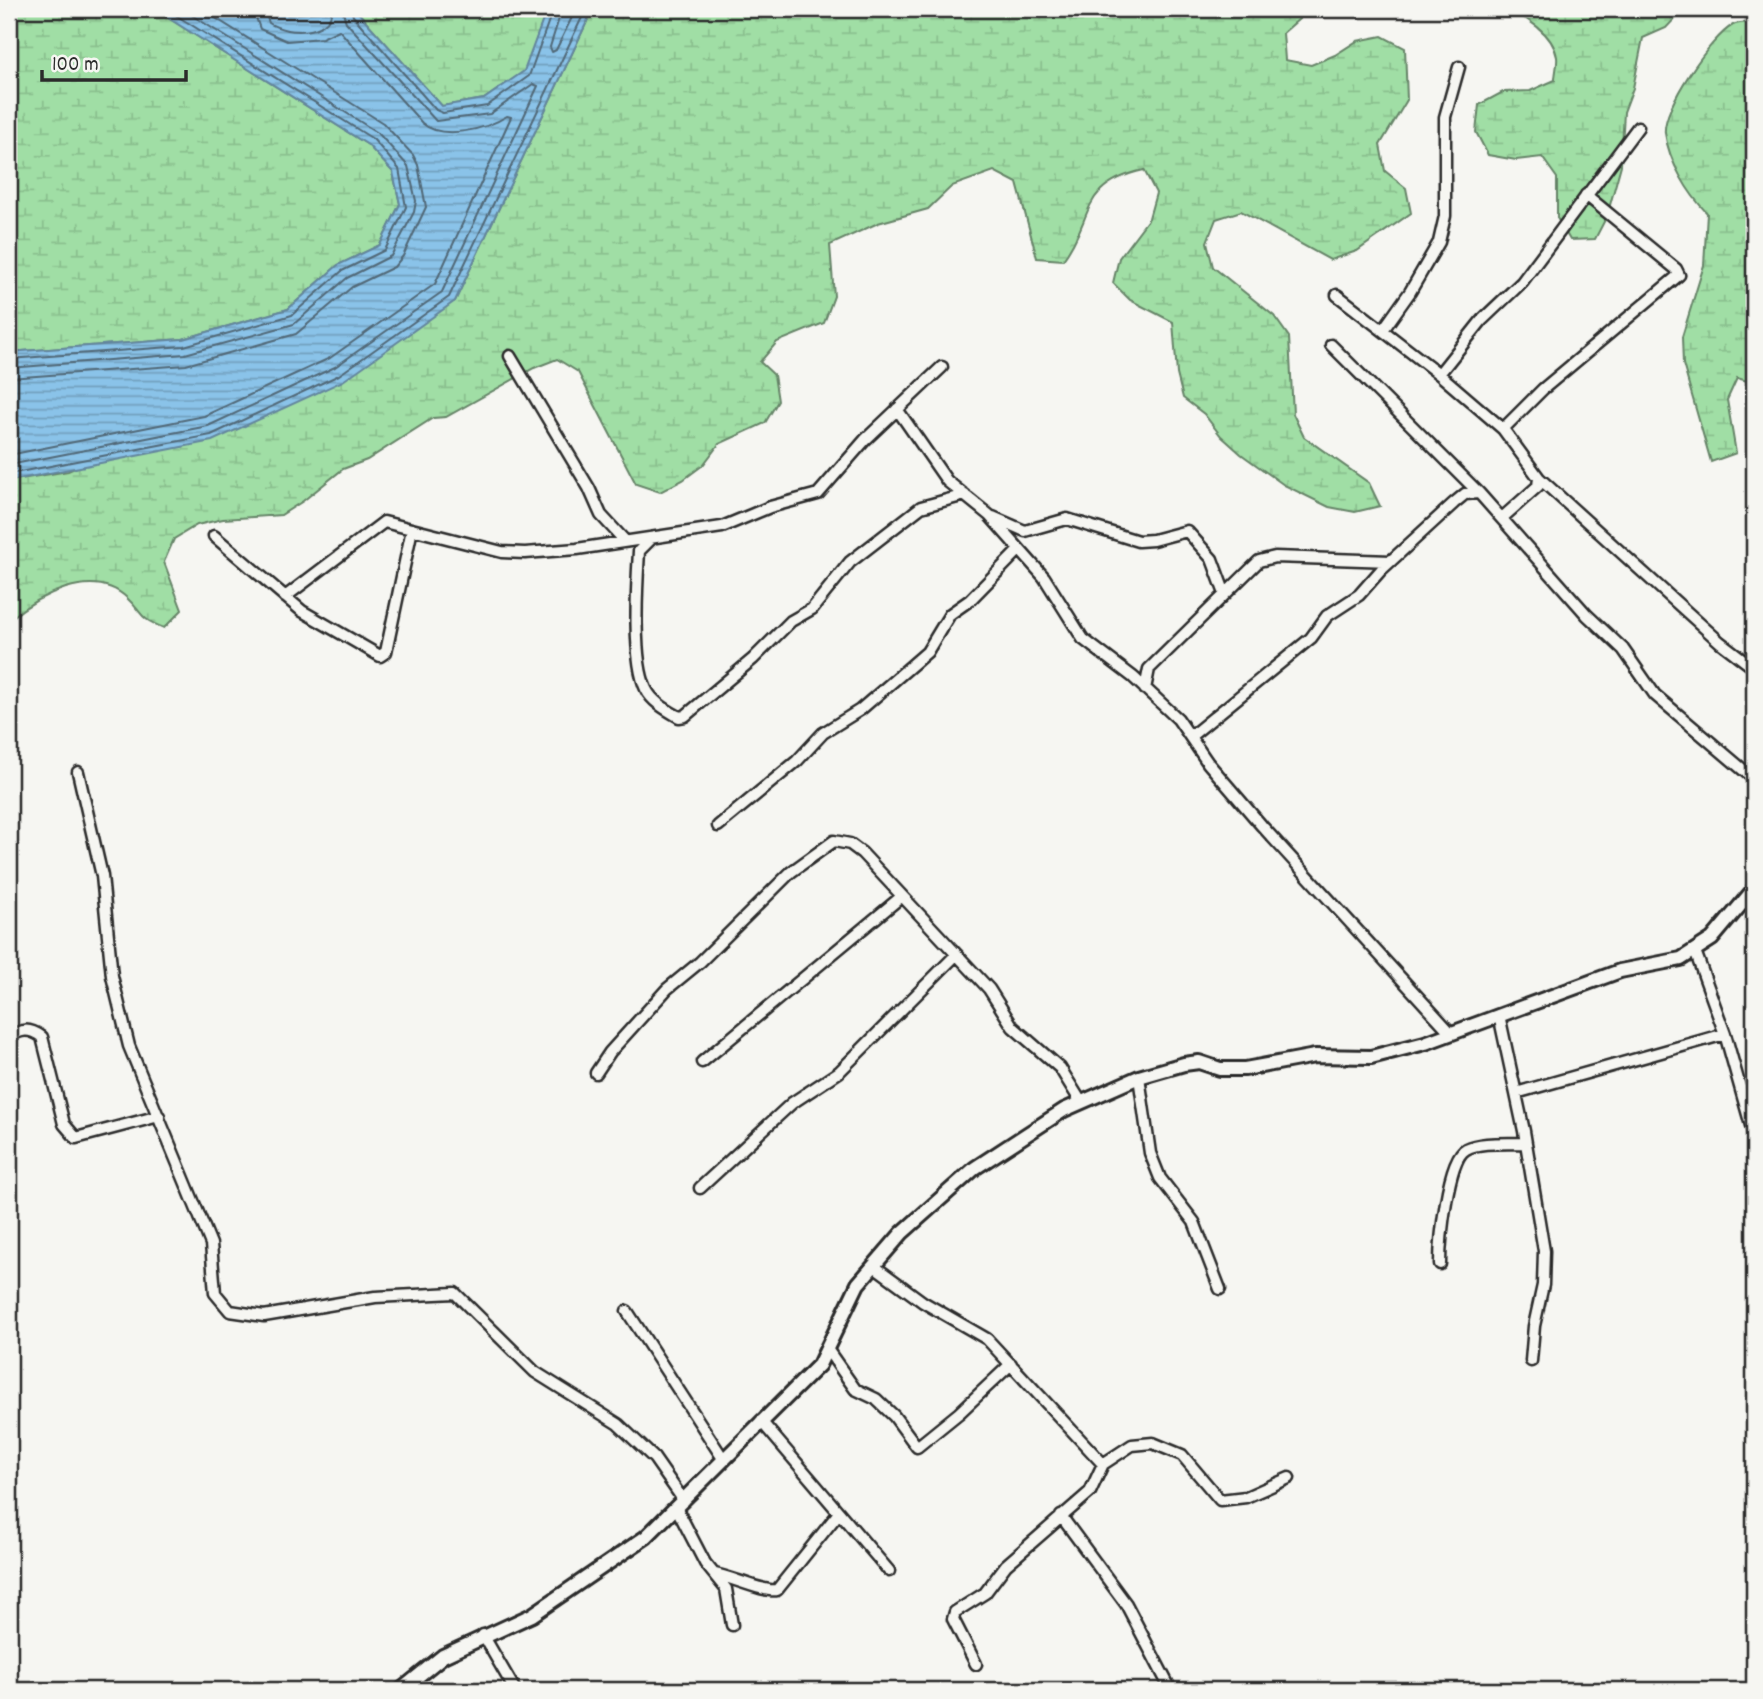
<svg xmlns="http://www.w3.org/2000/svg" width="1763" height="1699" viewBox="0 0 1763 1699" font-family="Dekko,sans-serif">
  <defs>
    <pattern id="wetland-marsh" width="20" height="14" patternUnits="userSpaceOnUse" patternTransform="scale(1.75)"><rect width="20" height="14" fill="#a0dea5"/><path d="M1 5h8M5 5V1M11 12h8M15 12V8" fill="none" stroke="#8abf8e"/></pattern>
    <pattern id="water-rules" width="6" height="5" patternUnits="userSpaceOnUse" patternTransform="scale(1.75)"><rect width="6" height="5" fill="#8ac3e9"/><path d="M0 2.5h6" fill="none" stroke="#719fbd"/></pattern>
  </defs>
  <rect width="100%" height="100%" fill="#f6f6f2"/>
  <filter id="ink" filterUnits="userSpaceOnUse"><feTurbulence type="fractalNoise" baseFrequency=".0143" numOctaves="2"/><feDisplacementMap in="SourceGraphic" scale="14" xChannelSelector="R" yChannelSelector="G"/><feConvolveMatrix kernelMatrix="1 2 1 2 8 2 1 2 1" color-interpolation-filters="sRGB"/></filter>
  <g filter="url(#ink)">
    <path fill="url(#wetland-marsh)" stroke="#668468" stroke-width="2" d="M9,9H154L368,145L393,172L400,204L380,245L338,265L288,309L183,339L9,352Z
      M355,9H547L525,71L484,99L442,106Z
      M593,9H1299V19L1283,33L1285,60L1311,65L1335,55L1357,41L1382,36L1405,48L1407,100L1380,145L1385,171L1406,188L1411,213L1357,251L1330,260L1241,211L1216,219L1207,242L1213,267L1274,316L1289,337L1293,414L1304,437L1369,483L1380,506L1355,512L1329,507L1284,485L1241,454L1221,436L1204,414L1183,398L1177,374L1173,322L1130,300L1113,283L1119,258L1149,218L1156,193L1144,170C1078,185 1095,217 1063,260L1037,258L1017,183L994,171L952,186L928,209L878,223L830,245L834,296L824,323L777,342L760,362L774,375L778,401L765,423L719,444L703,465L683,480L660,492L636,484L578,372L557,359L534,368L446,417L433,418L367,460L343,469L303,501L281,515L223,519L197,525L174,539L164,562L182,610L164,628C137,617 145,615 127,598C93,566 37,596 9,620V481L68,471L455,301Z
      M1505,9H1684L1666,28L1643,38L1633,88L1624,112L1621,165L1607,216L1595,239L1570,240L1557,218V178L1542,157L1516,160L1488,155L1476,132L1479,105L1503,92L1530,91L1555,80C1555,73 1558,64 1557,57C1553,33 1525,16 1505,9Z
      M1754,22V383L1737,378L1727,400L1736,453L1711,462L1683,364L1682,337L1704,265L1707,213C1688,193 1669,162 1665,133C1662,108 1711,37 1733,25C1739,22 1748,23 1754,22Z"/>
    <path fill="url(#water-rules)" stroke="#64869d" stroke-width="2" d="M154,9H273L288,15L355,9L442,106L484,99L524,71L547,9H593L455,301L343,381L212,441L9,481V352L183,339L288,309L338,265L380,245L400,204L393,172L368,145Z"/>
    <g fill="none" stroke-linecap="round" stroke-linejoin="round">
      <path stroke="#516877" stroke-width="2" d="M264,9L269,23C287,35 330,36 332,9
        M351,9L353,16L436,110L443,113L487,106L529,76L553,9
        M562,9L550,47L552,52L556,50L576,9
        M9,359L184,346L292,315L342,271L385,250L406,207L399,169L373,139L166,9
        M9,368L185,354L294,324L347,278L391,256L414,212L416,201L408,166L378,133L182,9
        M9,378L186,365L296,334L352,287L394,267L403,256L426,207L418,165L413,155L383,123L201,9
        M9,455L204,416L330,358L435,284L511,117L507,116C487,129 442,141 422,123L339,30L322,38L287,41L260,29L253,9
        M9,465L208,426L335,367L442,292L538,86L533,84L490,114L436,121L346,22L342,9
        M9,474L211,435L339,375L449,297L586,9"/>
      <defs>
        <path id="minor" d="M1337,295L1439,374L1503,429L1539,478L1720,642L1754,668
          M1383,330L1410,292L1439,242L1445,216V117L1459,67
          M1331,345L1479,493L1587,615L1623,649L1655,695L1754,779
          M510,356L589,488L601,515L625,541
          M1439,374L1482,320L1522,282L1638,127
          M897,409L947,481L989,515L1044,577L1083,639L1133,677L1178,719L1208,763L1262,826L1451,1033
          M1503,429L1543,389L1679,275L1676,269L1586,195
          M993,517L1025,531L1067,519L1138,541L1153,540L1187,531L1212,559L1225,594
          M1502,518L1538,486L1539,478
          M214,536L302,611L380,656L386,652L412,529
          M652,538L639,551C637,584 632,660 646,689C652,702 667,710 679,717L685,716L753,659L791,621L812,609L850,562L921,507L965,495
          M285,597L384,522L502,552L525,553L577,549L722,527L770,507L818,494L865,440L942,367
          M1145,689L1149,669L1259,561L1275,557L1391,561
          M1191,736L1311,638L1327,616L1359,595L1381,570L1454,503L1465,494L1479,493
          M78,772L102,876L112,976L129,1046L211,1244L215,1293L230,1311L264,1316L375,1297L455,1293L535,1372L618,1424L654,1458L684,1501
          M718,826L797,761L823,733L860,710L927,652L950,614L970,600L1019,550
          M1695,951L1725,1034L1754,1136
          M1499,1015L1524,1131L1544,1251L1543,1285L1534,1326L1531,1361
          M9,1037C22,1029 29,1028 42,1037L64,1124L76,1138L159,1116
          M702,1062L901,897
          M596,1073L610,1052L667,989L700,962L791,872L834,841L850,844L862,853L989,989L1013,1027L1060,1068L1081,1102
          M1139,1077L1150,1153L1160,1178L1194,1222L1220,1289
          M1516,1093L1725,1034
          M700,1188L792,1103L839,1072L956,955
          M1440,1264C1440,1243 1447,1159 1466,1149C1481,1141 1509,1144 1526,1143
          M874,1266L923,1302L987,1339L1103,1464
          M627,1311L724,1460
          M827,1349L855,1389L876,1399L894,1416L917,1447L959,1413L1011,1364
          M761,1421L889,1571
          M677,1509L705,1563L726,1589L732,1625
          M1061,1516L1126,1604L1171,1690
          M715,1574C731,1577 766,1593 777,1590L838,1514
          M483,1635L515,1690
          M976,1664L953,1619L955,1612L985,1593L1006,1565L1090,1492L1103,1464L1132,1445L1153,1443L1182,1455L1220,1500L1246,1497L1289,1478"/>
        <path id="major" d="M401,1690L443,1656L532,1615L646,1537L819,1365L858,1284L902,1233L975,1168L1064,1110L1139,1077L1184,1064L1199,1062L1220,1069H1245L1315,1056L1371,1057L1425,1043L1620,971L1681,959L1712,939L1754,889"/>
      </defs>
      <use href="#minor" stroke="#2b2b2b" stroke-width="15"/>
      <use href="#major" stroke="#2b2b2b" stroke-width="18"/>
      <use href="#minor" stroke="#f6f6f2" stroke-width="10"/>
      <use href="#major" stroke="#f6f6f2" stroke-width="12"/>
    </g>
  </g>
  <rect width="1763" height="1699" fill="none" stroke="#f6f6f2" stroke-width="35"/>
  <rect x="18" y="18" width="1728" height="1664" fill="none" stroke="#2b2b2b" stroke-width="2.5" filter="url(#ink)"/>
  <path d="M42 70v10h144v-10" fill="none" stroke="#2b2b2b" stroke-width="3.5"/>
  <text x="52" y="70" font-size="21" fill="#2b2b2b" stroke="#f6f6f2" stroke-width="5" paint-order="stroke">100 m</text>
</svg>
